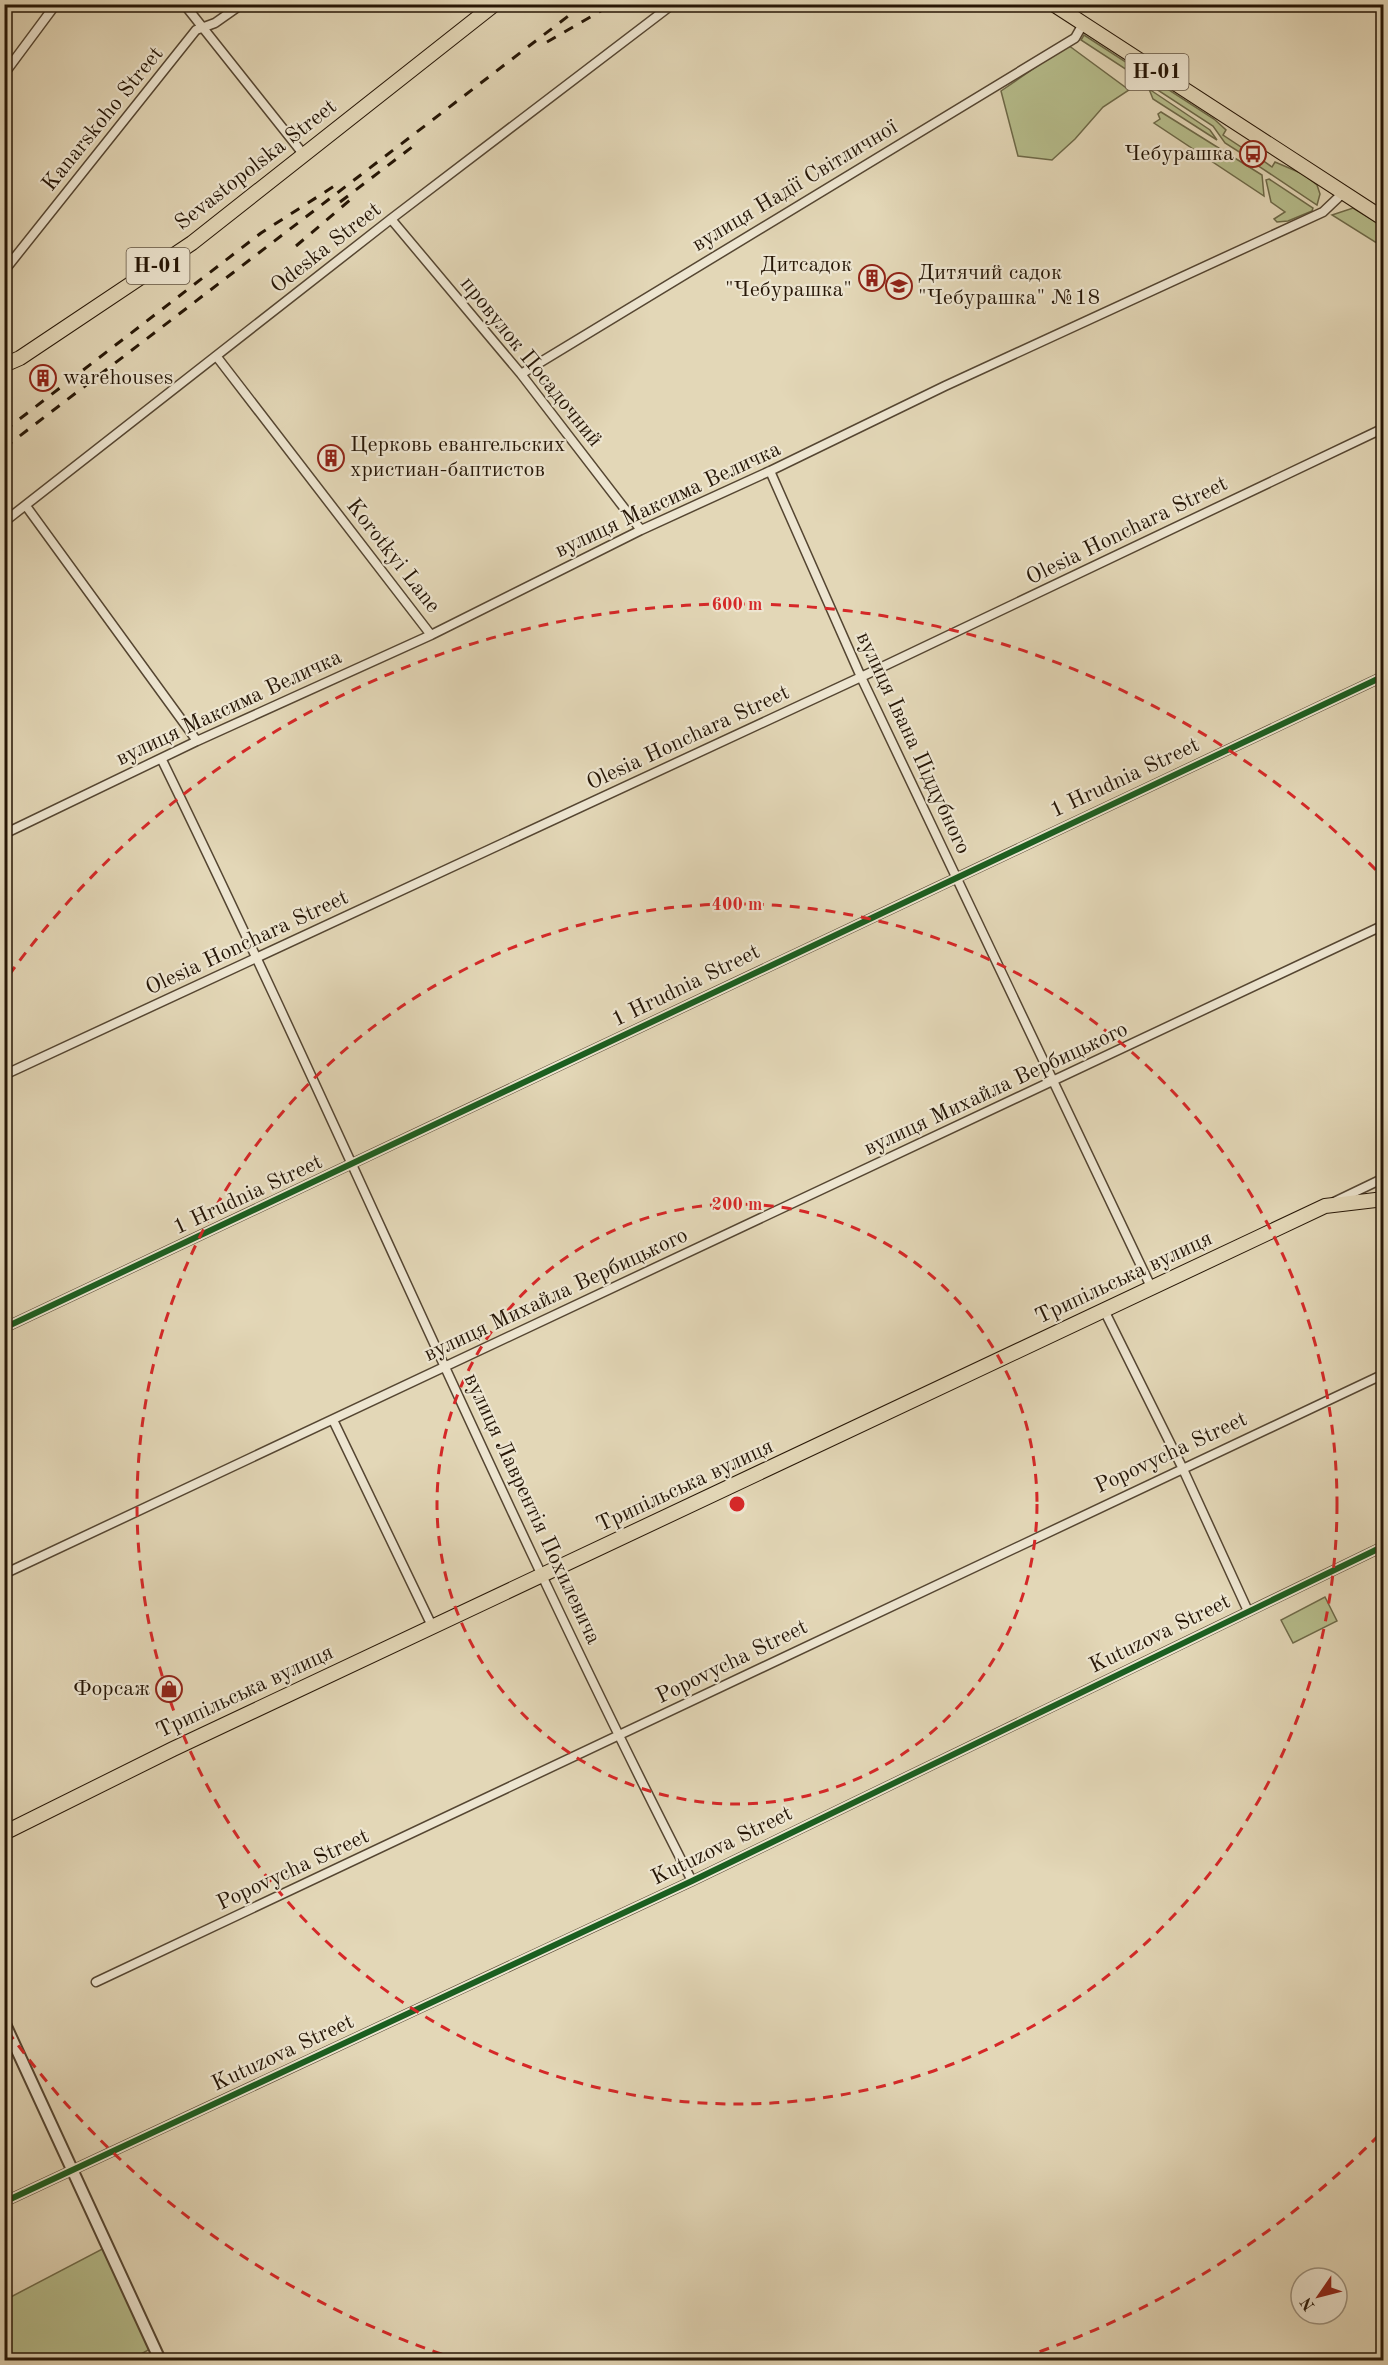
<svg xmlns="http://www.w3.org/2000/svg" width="1388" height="2365" viewBox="0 0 1388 2365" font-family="'Old Standard TT',serif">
  <rect width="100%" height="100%" fill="#e3d7b7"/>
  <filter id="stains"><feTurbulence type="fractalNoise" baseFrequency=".00333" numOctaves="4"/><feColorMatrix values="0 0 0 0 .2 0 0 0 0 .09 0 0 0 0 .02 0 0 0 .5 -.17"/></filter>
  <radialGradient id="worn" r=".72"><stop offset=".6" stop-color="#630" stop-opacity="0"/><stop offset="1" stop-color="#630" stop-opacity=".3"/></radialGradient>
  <path fill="#b6bd8c" stroke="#6e6a49" stroke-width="1.5" d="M1084,35L1214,119L1226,130L1223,135L1247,151L1244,155L1225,143L1213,126L1081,40Z
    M1068,45L1129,90L1103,107L1075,139L1052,160L1018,156L1001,91Z
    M1149,89L1210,130L1217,140L1153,99Z
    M1161,112L1262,175L1264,196L1154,123L1160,119L1158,114Z
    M1258,157L1272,167L1275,162L1303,174L1317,185L1320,194L1317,205L1254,163Z
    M1269,179L1313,208L1312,211L1288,221L1277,222L1274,219L1285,212L1271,202L1266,180Z
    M1353,208L1383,226V247L1332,215Z
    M1325,1597L1337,1621L1293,1643L1281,1620Z
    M108,2246L154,2347L130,2360H5V2300Z"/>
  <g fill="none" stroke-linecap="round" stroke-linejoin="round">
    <defs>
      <path id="minor" d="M184,4L304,155
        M4,74L56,4
        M391,219L521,374L641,530
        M4,271L196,30L215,23L242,4
        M217,357L431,635
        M521,374L1075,38L1083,24
        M770,471L861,677L1152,1289
        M26,506L197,741
        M4,522L391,219L673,4
        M162,760C343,1131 503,1513 692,1881
        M4,834L197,741L431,635L641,530L770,471L945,386L1323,212L1343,193
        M4,1075L861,677L1384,428
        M1334,1202L1384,1178
        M1104,1310L1182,1467L1248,1611
        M4,1328L1384,676
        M333,1420L433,1628
        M4,1574L1384,925
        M96,1982L1384,1374
        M4,2202L692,1881L1384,1546"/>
      <path id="tertiary" d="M4,2022L160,2360"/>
      <path id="primary" d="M1053,4L1384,219
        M4,365L20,358L192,243L495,4
        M4,1833L173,1749L1325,1206L1384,1199"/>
    </defs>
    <use href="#minor" stroke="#554632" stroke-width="11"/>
    <use href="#tertiary" stroke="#554632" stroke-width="14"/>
    <use href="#primary" stroke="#261606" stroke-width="16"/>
    <use href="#minor" stroke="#ede5d0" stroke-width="8"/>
    <use href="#tertiary" stroke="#ede5d0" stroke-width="10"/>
    <use href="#primary" stroke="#e3d7b7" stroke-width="14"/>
    <path stroke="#261606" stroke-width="3" stroke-dasharray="10 10" stroke-linecap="butt" d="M1383,4L1384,5
      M547,42L613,4
      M340,202L416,144
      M296,246L350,200
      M4,431L261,233L339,183
      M4,448L584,4"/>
    <defs>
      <path id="cycleway" d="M4,1328L1384,676
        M4,2202L692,1881L1384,1546"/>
    </defs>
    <use href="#cycleway" stroke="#ede5d0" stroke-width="10"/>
    <use href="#cycleway" stroke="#1b5e20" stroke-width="6"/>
  </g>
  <g fill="none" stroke="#d62828" stroke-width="3" stroke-dasharray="10 8">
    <circle cx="737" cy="1504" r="300"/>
    <circle cx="737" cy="1504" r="600"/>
    <path d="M1379 2135A900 900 0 0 1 1015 2360M459 2360A900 900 0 0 1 9 2033M9 975A900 900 0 0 1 1379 873"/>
  </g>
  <defs>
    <symbol id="bus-ring" viewBox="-11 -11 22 22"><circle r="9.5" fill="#ede5d0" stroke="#8f2418" stroke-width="1.5"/><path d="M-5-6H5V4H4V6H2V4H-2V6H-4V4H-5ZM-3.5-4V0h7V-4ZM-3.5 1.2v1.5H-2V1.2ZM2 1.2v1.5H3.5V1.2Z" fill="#8f2418"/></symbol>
    <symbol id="building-ring" viewBox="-11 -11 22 22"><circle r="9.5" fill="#ede5d0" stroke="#8f2418" stroke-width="1.5"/><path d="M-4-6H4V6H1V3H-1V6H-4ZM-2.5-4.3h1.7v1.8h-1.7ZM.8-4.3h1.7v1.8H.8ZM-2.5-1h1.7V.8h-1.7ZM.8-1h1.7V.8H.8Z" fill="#8f2418"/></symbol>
    <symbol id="school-ring" viewBox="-11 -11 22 22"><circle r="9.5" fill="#ede5d0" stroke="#8f2418" stroke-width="1.5"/><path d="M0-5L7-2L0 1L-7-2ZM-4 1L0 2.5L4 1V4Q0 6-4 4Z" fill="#8f2418"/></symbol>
    <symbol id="shop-ring" viewBox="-11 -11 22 22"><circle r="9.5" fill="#ede5d0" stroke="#8f2418" stroke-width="1.5"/><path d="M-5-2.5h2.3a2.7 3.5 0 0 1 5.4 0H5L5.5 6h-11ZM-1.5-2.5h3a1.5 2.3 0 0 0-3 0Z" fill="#8f2418"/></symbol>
  </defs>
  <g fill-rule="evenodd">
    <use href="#bus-ring" x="1238" y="139" width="30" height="30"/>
    <use href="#building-ring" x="857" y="263" width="30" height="30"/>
    <use href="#school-ring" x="884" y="271" width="30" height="30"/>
    <use href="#building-ring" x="28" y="363" width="30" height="30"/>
    <use href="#building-ring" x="316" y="443" width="30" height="30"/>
    <use href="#shop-ring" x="154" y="1674" width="30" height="30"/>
  </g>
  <g text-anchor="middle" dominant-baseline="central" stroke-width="4.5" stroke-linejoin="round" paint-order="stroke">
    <g fill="#ede5d0" stroke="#625443" stroke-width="1.5">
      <rect x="1125.5" y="54" width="63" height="36" rx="4.5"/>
      <rect x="126.5" y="248" width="63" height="36" rx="4.5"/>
    </g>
    <g font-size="21" font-weight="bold" fill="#261606">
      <text x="1157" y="72">Н-01</text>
      <text x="158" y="266">Н-01</text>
    </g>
    <g font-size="22" fill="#261606" stroke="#ede5d0">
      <text transform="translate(103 119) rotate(-51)">Kanarskoho Street</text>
      <text transform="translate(256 165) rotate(-38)">Sevastopolska Street</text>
      <text transform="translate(795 186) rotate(-31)">вулиця Надії Світличної</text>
      <text transform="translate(326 248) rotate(-38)">Odeska Street</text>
      <text transform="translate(531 362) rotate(51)">провулок Посадочний</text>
      <text transform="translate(668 500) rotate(-25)">вулиця Максима Величка</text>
      <text transform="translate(1127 531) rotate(-26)">Olesia Honchara Street</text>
      <text transform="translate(393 556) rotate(52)">Korotkyi Lane</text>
      <text transform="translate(229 708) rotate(-25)">вулиця Максима Величка</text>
      <text transform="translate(688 738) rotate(-25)">Olesia Honchara Street</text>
      <text transform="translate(913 743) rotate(65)">вулиця Івана Піддубного</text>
      <text transform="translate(1125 778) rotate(-25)">1 Hrudnia Street</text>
      <text transform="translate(247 943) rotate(-25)">Olesia Honchara Street</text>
      <text transform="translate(686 986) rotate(-26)">1 Hrudnia Street</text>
      <text transform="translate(996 1089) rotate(-25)">вулиця Михайла Вербицького</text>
      <text transform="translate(248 1195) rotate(-25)">1 Hrudnia Street</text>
      <text transform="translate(1124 1278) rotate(-25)">Трипільська вулиця</text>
      <text transform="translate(556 1295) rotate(-25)">вулиця Михайла Вербицького</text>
      <text transform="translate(1171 1453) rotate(-25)">Popovycha Street</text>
      <text transform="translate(685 1486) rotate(-25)">Трипільська вулиця</text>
      <text transform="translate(532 1509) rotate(65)">вулиця Лаврентія Похилевича</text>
      <text transform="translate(1160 1634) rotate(-26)">Kutuzova Street</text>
      <text transform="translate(732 1662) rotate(-26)">Popovycha Street</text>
      <text transform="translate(245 1692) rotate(-25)">Трипільська вулиця</text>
      <text transform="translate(722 1846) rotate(-26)">Kutuzova Street</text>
      <text transform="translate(293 1870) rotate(-25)">Popovycha Street</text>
      <text transform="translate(283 2053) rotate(-25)">Kutuzova Street</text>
    </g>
    <g font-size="22" fill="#261606" stroke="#ede5d0" text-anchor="end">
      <text x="1234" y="154">Чебурашка</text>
      <text x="852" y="265">Дитсадок<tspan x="852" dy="25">"Чебурашка"</tspan></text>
      <text x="918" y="273" text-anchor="start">Дитячий садок<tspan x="918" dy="25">"Чебурашка" №18</tspan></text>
      <text x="63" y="378" text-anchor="start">warehouses</text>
      <text x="350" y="445" text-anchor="start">Церковь евангельских<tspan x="350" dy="25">христиан-баптистов</tspan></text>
      <text x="150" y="1689">Форсаж</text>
    </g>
  </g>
  <circle cx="737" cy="1504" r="9" fill="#d62828" stroke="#ede5d0" stroke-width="3"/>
  <g font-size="18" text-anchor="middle" font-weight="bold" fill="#d62828" stroke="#ede5d0" stroke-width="4.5" stroke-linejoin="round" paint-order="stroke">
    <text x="737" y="610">600 m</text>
    <text x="737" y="910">400 m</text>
    <text x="737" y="1210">200 m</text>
  </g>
  <rect width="1388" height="2365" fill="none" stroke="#e3d7b7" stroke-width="24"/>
  <rect x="6" y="6" width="1376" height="2353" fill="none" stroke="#261606" stroke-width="3"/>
  <rect x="12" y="12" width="1364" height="2341" fill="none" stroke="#261606" stroke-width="1.5"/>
  <g transform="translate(1319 2296) rotate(235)"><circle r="28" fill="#ede5d0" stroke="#9d927f" stroke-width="1.5"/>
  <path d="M0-4.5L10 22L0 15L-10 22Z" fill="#8f2418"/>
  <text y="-9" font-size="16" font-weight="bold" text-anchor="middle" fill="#261606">N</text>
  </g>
  <rect width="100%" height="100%" filter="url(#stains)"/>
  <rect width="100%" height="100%" fill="url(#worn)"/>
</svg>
